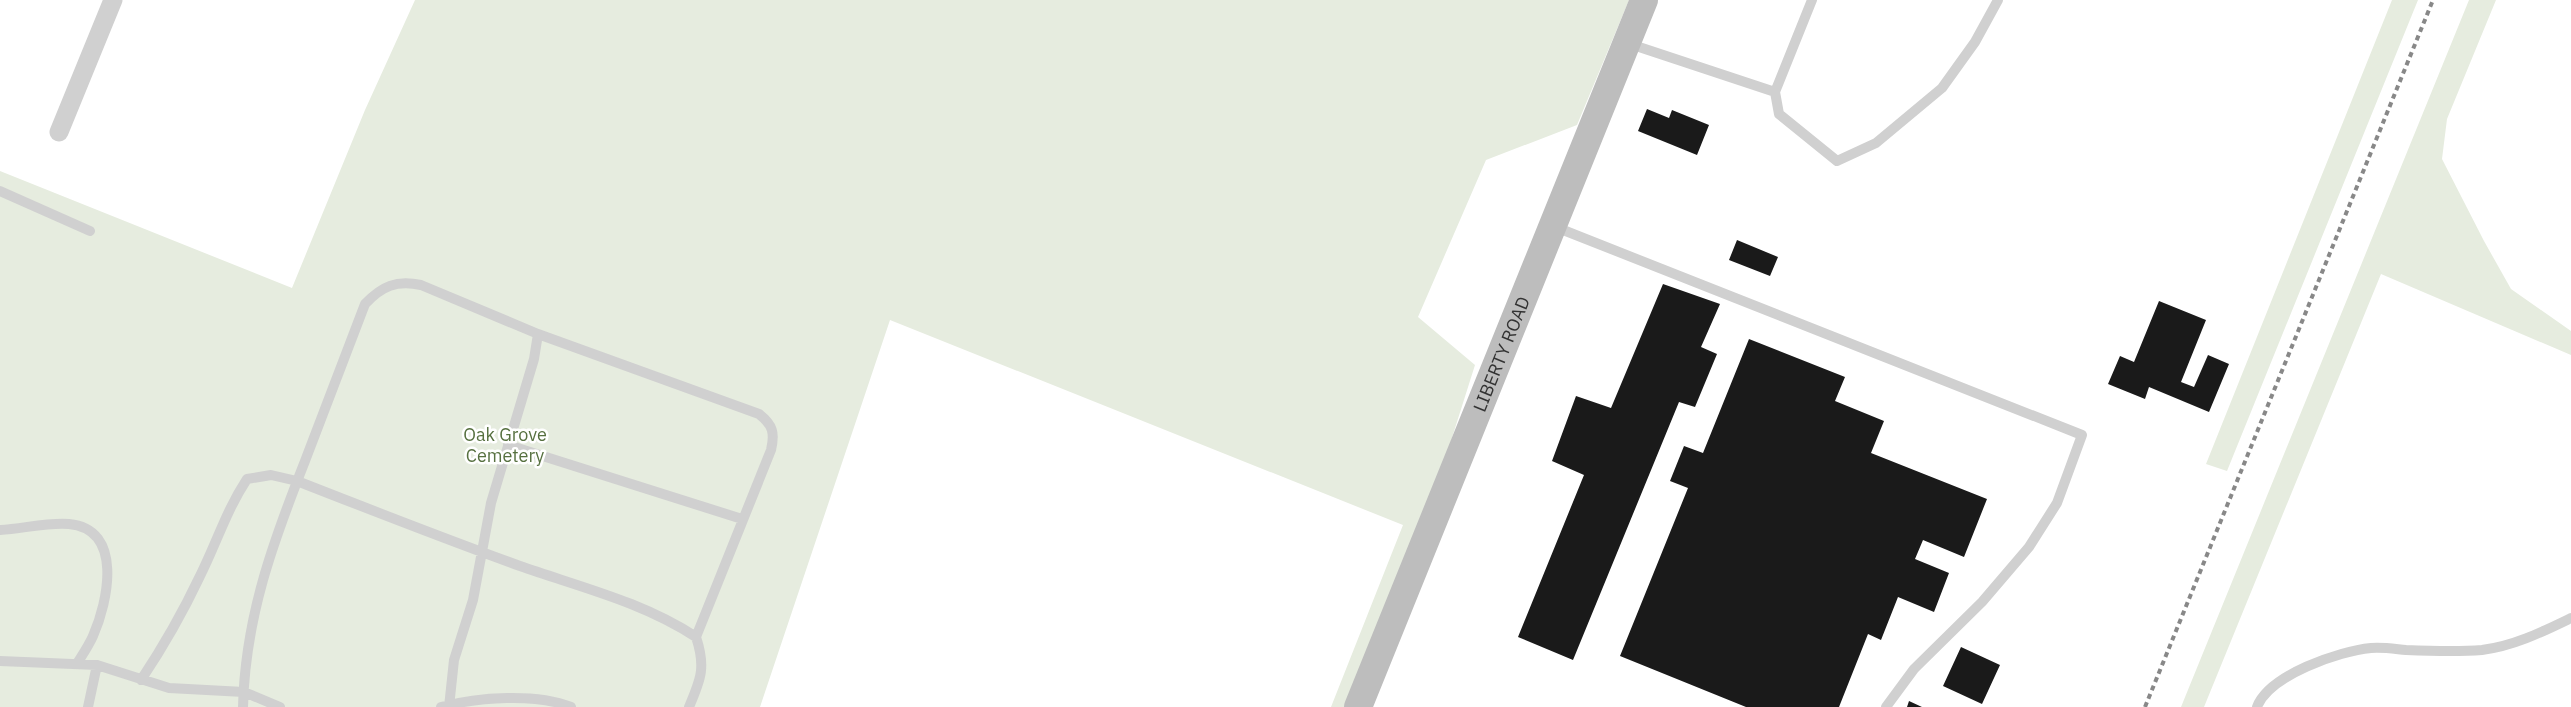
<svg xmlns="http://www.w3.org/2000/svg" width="2571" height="707" viewBox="0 0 2571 707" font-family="'IBM Plex Sans',sans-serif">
  <rect width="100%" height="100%" fill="#fff"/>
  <path fill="#e6ecdf" d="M415,0H1629L1577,125L1486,160L1418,317L1475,365L1431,504L1349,707H1331L1403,525L890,320L760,707H0V171L292,288L365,110Z
    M2392,0H2418L2227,471L2206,464Z
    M2469,0H2496L2447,119L2442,159L2484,241L2511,289L2571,331V355L2381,274L2204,707H2181Z"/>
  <path fill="#1a1a1a" d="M1647,109L1669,118L1672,110L1709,125L1697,155L1638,131Z
    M1737,240L1778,257L1770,276L1729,260Z
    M1663,284L1720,304L1701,347L1717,354L1695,407L1679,402L1573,660L1518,637L1584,475L1552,461L1576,396L1611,408Z
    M2159,301L2206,320L2181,382L2194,387L2208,355L2229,364L2209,412L2149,387L2145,399L2108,384L2120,356L2134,362Z
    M1749,339L1845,377L1835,401L1884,421L1871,453L1987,499L1964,557L1923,540L1915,559L1949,573L1934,612L1898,597L1881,640L1868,634L1839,707H1746L1620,656L1688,488L1670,481L1684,446L1703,453Z
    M1961,647L2000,665L1982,704L1943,686Z
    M1909,701L1922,707H1907Z"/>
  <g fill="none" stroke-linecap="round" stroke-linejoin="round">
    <path stroke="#d0d0d0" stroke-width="10" d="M1627,43L1775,92L1812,0
      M1775,92L1779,114L1837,161L1876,143L1942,88L1975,42L1998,0
      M0,191L90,231
      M1553,226L2082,435L2057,503L2029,547L1982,602L1914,669L1886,707
      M508,445L742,519
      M0,530C22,529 48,522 69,524C124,529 108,602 93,636C89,645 83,654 78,662
      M0,661L97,665L169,688L244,692L280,707
      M141,680C163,647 183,612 200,576C217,542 226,511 247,479L271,475L297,481C371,510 445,539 520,566C580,587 643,602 696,637
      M88,707L97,665
      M243,707C245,618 273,542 305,461C325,408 345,356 365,304C382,286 396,280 421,285L538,334L759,414C773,425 775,433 771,450L696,637C706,667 701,679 689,707
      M441,707C478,697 536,693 571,707
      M449,707L454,660L473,600L491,503L534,359L538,334
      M2257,707C2269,675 2339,651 2371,648C2383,647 2395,649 2406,650C2430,651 2457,652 2482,650C2514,646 2542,632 2571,618"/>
    <path stroke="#d0d0d0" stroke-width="19" d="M59,132L113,0"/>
    <path stroke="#bdbdbd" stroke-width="28" id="s1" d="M1358,707L1644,0"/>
    <path stroke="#888" stroke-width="4" stroke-dasharray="5 4" stroke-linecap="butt" d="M2145,707L2433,0"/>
  </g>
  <g text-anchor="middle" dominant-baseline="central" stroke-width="5" stroke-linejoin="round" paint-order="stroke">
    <g font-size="18" fill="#333" stroke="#fff">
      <text stroke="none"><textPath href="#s1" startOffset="381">LIBERTY ROAD</textPath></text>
    </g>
    <g font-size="18" fill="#56703f" stroke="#fff">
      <text x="505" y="434">Oak Grove<tspan x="505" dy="21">Cemetery</tspan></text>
    </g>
  </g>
</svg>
